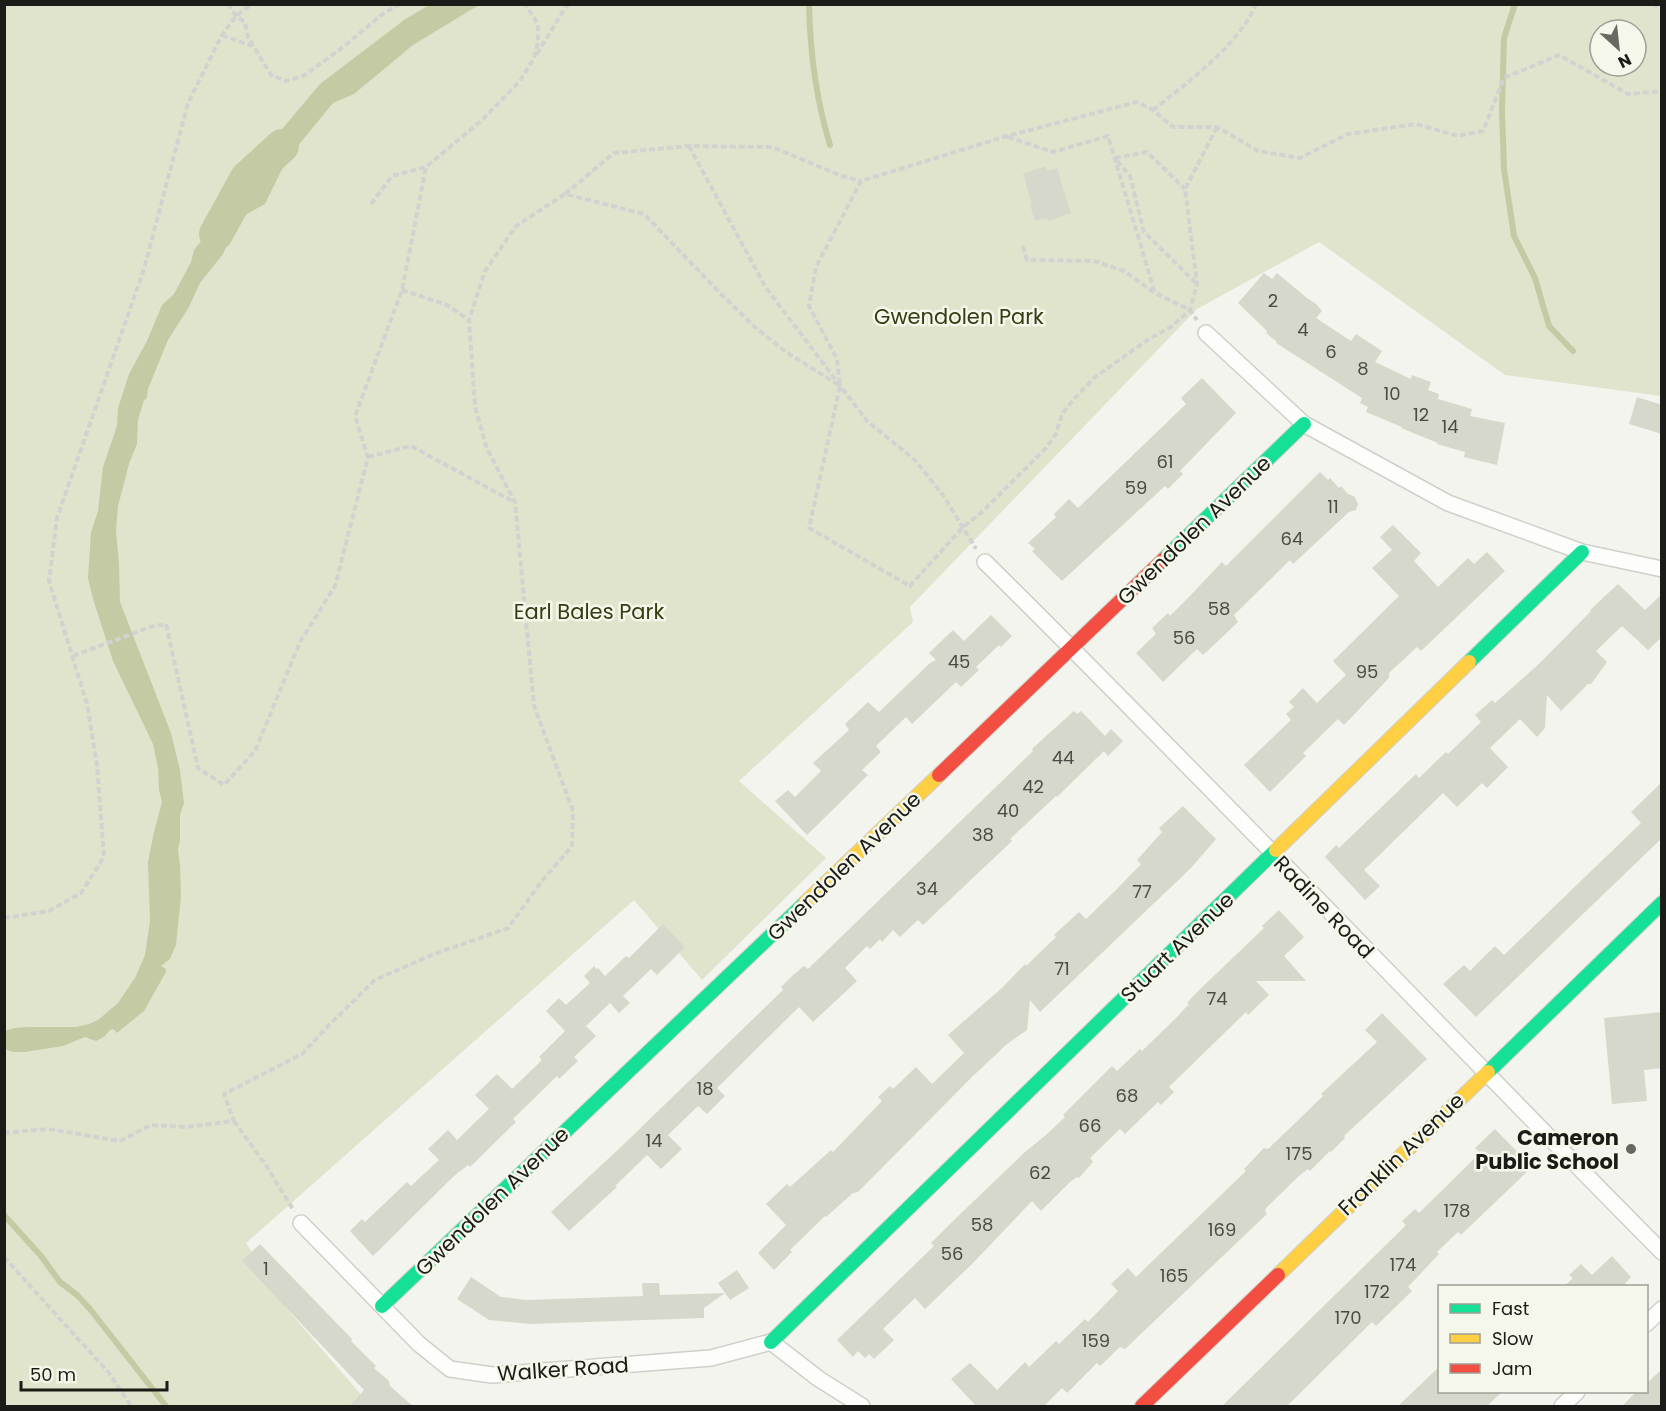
<svg xmlns="http://www.w3.org/2000/svg" width="1666" height="1411" viewBox="0 0 1666 1411" font-family="Poppins,sans-serif">
  <rect width="100%" height="100%" fill="#f3f4ed"/>
  <path fill="#e0e4cd" fill-rule="evenodd" d="M5,5H1661V396L1505,375L1319,242L1197,309L910,607L913,622L739,781L826,858L702,980L634,900L246,1243L287,1309L371,1406H5ZM1600,30H1636V66H1600Z"/>
  <path fill="#c4cba4" d="M429,5H479L413,45L354,94L333,103L287,159L265,204L238,219L237,230L228,242L223,254L200,283L189,307L168,340L148,389L147,398L144,400L138,420L137,444L129,464L118,506L116,531L119,563L120,602L171,733L180,770L184,803L180,815V840L178,850L180,865L181,896L176,945L170,959L161,966L166,969V972L144,1011L117,1033L113,1029L110,1030L104,1037L96,1041L85,1037L63,1046L25,1052H13L5,1049V1031L14,1028L27,1027H76L89,1024L98,1020L118,1003L135,978L145,955L150,921L148,862L154,832L162,802L159,790L158,768L153,744L113,661L93,599L88,578L91,532L98,511L103,467L117,426L118,408L129,374L147,341L162,305L174,294L191,262L194,250L238,194L261,154L320,84L404,20Z"/>
  <g fill="none" stroke-linecap="round" stroke-linejoin="round">
    <path stroke="#c4cba4" stroke-width="6" d="M809,4C810,53 816,99 830,145
      M1515,4L1504,38L1502,110L1504,169L1514,236L1535,278L1549,326L1573,351
      M4,1215L41,1256L60,1282L77,1295L90,1309L166,1406"/>
    <path stroke="#c4cba4" stroke-width="34" d="M216,234L247,178L282,146"/>
  </g>
  <path fill="#d6d8cb" d="M1045,166L1047,171L1057,168L1071,213L1048,221L1047,218L1035,221L1030,205L1032,204L1023,174Z
    M1264,273L1272,279L1277,273L1307,298L1316,304L1322,311L1316,318L1351,341L1356,334L1382,351L1375,362L1411,379L1412,375L1431,382L1428,390L1439,394L1438,399L1472,409L1470,416L1505,423L1497,465L1464,457L1465,452L1437,444L1438,443L1401,428L1402,427L1366,412L1368,407L1360,403L1362,398L1276,343L1277,342L1266,333L1267,331L1238,303Z
    M1202,378L1236,413L1180,471L1183,474L1168,489L1165,486L1062,581L1032,551L1035,549L1028,543L1056,517L1054,514L1069,499L1078,508L1186,404L1181,398Z
    M1637,397L1662,405V434L1629,424Z
    M1320,472L1328,480L1330,478L1339,488L1341,486L1348,494L1355,497L1358,504L1356,510L1349,512L1293,564L1290,560L1234,615L1238,622L1216,643L1203,655L1197,649L1163,682L1136,653L1156,634L1152,628L1168,613L1170,616L1187,599L1222,562L1226,566Z
    M1393,525L1421,553L1414,561L1438,587L1468,558L1474,564L1487,552L1505,571L1421,651L1417,647L1389,673V678L1344,725L1338,719L1303,753L1306,756L1270,792L1244,765L1291,720L1286,714L1294,707L1289,702L1303,688L1317,703L1346,675L1333,661L1399,596L1372,568L1392,550L1380,537Z
    M1618,584L1645,610L1662,594V637L1648,650L1622,626L1596,651L1607,662L1591,684H1588L1561,711L1547,695L1545,728L1537,737L1520,719L1490,748L1508,767L1487,788L1482,783L1457,807L1443,793L1364,870L1380,886L1365,900L1325,857L1336,845L1339,848L1416,774L1419,778L1446,752L1448,754L1481,722L1475,715L1492,700L1495,703L1540,663L1591,611L1590,610Z
    M991,615L1012,636L1001,647L999,645L976,667L979,670L961,687L956,682L912,724L906,717L876,746L881,752L862,770L868,775L807,835L775,801L788,790L795,797L821,771L813,763L849,730L845,724L868,702L879,712L930,663L936,660L929,653L953,630L964,641Z
    M1074,711L1077,714L1081,711L1105,736L1111,729L1123,741L1108,756L1104,751L1057,797L1056,796L1010,839L1012,841L923,925L918,920L900,937L893,930L882,942L880,939L870,949L867,946L845,968L857,981L813,1022L799,1007L717,1088L725,1096L707,1114L698,1106L668,1135L682,1149L661,1169L647,1155L615,1186L617,1187L569,1231L551,1212L623,1145L783,990L781,987L792,976L804,966L808,969L1033,751L1032,749L1045,737Z
    M1662,782V838L1476,1017L1443,984L1464,965L1470,971L1495,946L1504,955L1641,823L1631,812Z
    M1183,806L1216,839L1191,868L1040,1012L1030,1000L1027,1030L1007,1044L973,1076L858,1192L853,1193L826,1217L825,1216L790,1250L792,1252L774,1270L758,1253L786,1225L766,1204L787,1184L790,1187L831,1150L833,1152L882,1101L878,1097L890,1086L893,1089L916,1067L932,1084L964,1053L948,1035L1003,987L1025,964L1026,966L1056,937L1054,935L1079,912L1086,919L1116,890L1141,864L1137,860L1162,832L1159,828Z
    M1279,910L1304,937L1284,956L1306,981H1256L1269,995L1248,1015L1246,1012L1169,1087L1174,1092L1161,1105L1158,1102L1125,1134L1120,1129L1090,1158L1093,1162L1079,1178L1077,1177L1070,1182L1041,1211L1032,1201L973,1263L925,1309L915,1298L883,1329L894,1340L874,1359L869,1354L865,1358L858,1351L853,1357L837,1340L934,1246L931,1243L953,1221L1025,1152L1046,1135L1065,1117L1063,1115L1112,1066L1117,1071L1140,1049L1142,1051L1175,1019L1189,1004L1187,1003L1194,995L1264,928L1262,926Z
    M663,924L685,947L657,975L651,969L623,996L630,1003L619,1013L610,1003L586,1026L596,1036L574,1057L578,1061L559,1079L557,1076L513,1119L516,1122L470,1167L468,1165L454,1176L373,1256L350,1231L362,1219L365,1222L407,1182L411,1186L439,1160L428,1149L448,1130L457,1140L489,1109L475,1095L496,1075L497,1074L512,1089L542,1060L539,1057L565,1031L546,1011L559,998L566,1005L590,983L584,976L594,966L596,969L598,968L605,976L626,956L629,958Z
    M1662,1012V1068L1644,1070L1647,1101L1612,1104L1604,1018Z
    M1382,1013L1427,1059L1344,1136L1345,1138L1331,1152L1330,1151L1310,1171L1308,1169L1300,1175L1266,1208L1265,1211L1267,1214L1125,1349L1120,1347L1100,1366L1097,1363L1067,1393L1062,1388L1043,1407H977L951,1379L970,1363L997,1390L1025,1362L1029,1367L1056,1341L1059,1344L1085,1319L1088,1322L1118,1291L1111,1284L1128,1268L1136,1277L1246,1171L1244,1169L1264,1148L1268,1149L1288,1130L1323,1096L1321,1094L1377,1042L1365,1030Z
    M1495,1129L1532,1167L1461,1235L1458,1232L1437,1252L1439,1254L1408,1287L1412,1291L1376,1326L1372,1322L1286,1407H1221L1395,1236L1406,1225L1402,1221L1415,1209L1419,1213L1480,1153L1475,1148Z
    M260,1244L352,1339L351,1341L376,1366L374,1368L389,1381L390,1386L414,1407H349L364,1390L242,1261Z
    M1612,1256L1631,1277L1622,1287H1563L1573,1278L1569,1275L1581,1264L1592,1275Z
    M737,1270L749,1288L730,1300L718,1283Z
    M471,1277L501,1297L526,1300L643,1296L642,1283H659L660,1295L725,1293L704,1308V1318L530,1324L489,1320L457,1299Z
    M1440,1366V1392H1502L1486,1407H1397Z
    M1662,1369V1407H1621L1636,1392H1647V1383Z"/>
  <g fill="none" stroke-linecap="round" stroke-linejoin="round">
    <defs>
      <path id="street" d="M1206,333L1304,424L1448,503L1582,552L1662,569
        M985,562C1214,788 1435,1023 1662,1252
        M301,1223L419,1344L450,1369L492,1375L711,1358L771,1342L819,1379L862,1406
        M1646,1324L1662,1309
        M1562,1406L1577,1392"/>
      <path id="fast" d="M1164,559L1304,424
        M1469,662L1582,552
        M1488,1072L1662,903
        M382,1306L805,903
        M771,1342L1276,850"/>
      <path id="slow" d="M1276,850L1469,662
        M805,903L939,775
        M1278,1275L1488,1072"/>
      <path id="jam" d="M939,775L1164,559
        M1142,1406L1278,1275"/>
    </defs>
    <use href="#street" stroke="#cfd0ca" stroke-width="18"/>
    <use href="#fast" stroke="#cfd0ca" stroke-width="16"/>
    <use href="#slow" stroke="#cfd0ca" stroke-width="16"/>
    <use href="#jam" stroke="#cfd0ca" stroke-width="16"/>
    <path stroke="#d2d2d0" stroke-width="4" stroke-dasharray="6 3" stroke-linecap="butt" d="M228,4L236,16L245,22L248,37L271,75L286,81L303,76L342,48L384,13L400,4
      M1652,4L1662,8
      M222,35L252,46
      M537,54L565,8L569,4
      M1153,110C1187,83 1239,45 1256,4
      M1217,127L1185,189L1197,284L1190,310L1171,327L1149,339L1095,377L1075,398L1062,414L1056,434L1046,448L982,512L963,527L910,586L809,528L840,386L837,359L809,306L816,267L861,181L1007,136L1137,102L1153,110L1173,127H1217L1258,151L1300,158L1348,134L1416,124L1458,136L1483,131L1504,78L1559,55L1628,94L1662,91
      M1008,137L1053,152L1108,136L1155,293
      M689,146L766,288L867,421L915,460L943,495L976,549
      M1115,158L1147,152L1185,189
      M1117,161L1130,176L1144,232L1197,284
      M565,194L614,153L689,146L772,147L842,176L861,181
      M371,204L392,176L426,167L481,121L520,81L534,58L538,42V24L525,4
      M1023,246L1027,260L1094,261L1124,271L1155,293L1190,310L1197,320
      M402,290L447,305L469,320
      M368,457L411,446L514,502
      M73,656L150,627L166,624L198,768L224,785L255,751L300,642L335,586L368,457L355,416L402,290L426,167
      M4,918L49,911L81,893L104,857L97,765L87,704L49,581L57,518L144,269L188,103L222,35L236,16L252,4
      M234,1121L267,1167L294,1211
      M4,1133L48,1129L120,1141L151,1125L186,1127L234,1121L224,1094L302,1054L329,1025L375,980L434,954L508,928L542,881L572,846L573,811L534,706L515,502L487,449L475,407L469,320L485,271L516,226L565,194L644,214L721,294L755,327L786,352L840,386
      M4,1257L109,1373L131,1406"/>
    <use href="#street" stroke="#fdfdfc" stroke-width="15"/>
    <use href="#fast" stroke="#16e098" stroke-width="14"/>
    <use href="#slow" stroke="#ffcf43" stroke-width="14"/>
    <use href="#jam" stroke="#f24e42" stroke-width="14"/>
  </g>
  <circle fill="#676862" stroke="#f5f7ea" stroke-width="2" cx="1631" cy="1149" r="6"/>
  <g text-anchor="middle" dominant-baseline="central" stroke-width="5" stroke-linejoin="round" paint-order="stroke">
    <g font-size="18" fill="#4a4b44">
      <text x="1273" y="300">2</text>
      <text x="1303" y="329">4</text>
      <text x="1331" y="351">6</text>
      <text x="1363" y="368">8</text>
      <text x="1392" y="393">10</text>
      <text x="1421" y="414">12</text>
      <text x="1450" y="426">14</text>
      <text x="1165" y="461">61</text>
      <text x="1136" y="487">59</text>
      <text x="1333" y="506">11</text>
      <text x="1292" y="538">64</text>
      <text x="1219" y="608">58</text>
      <text x="1184" y="637">56</text>
      <text x="959" y="661">45</text>
      <text x="1367" y="671">95</text>
      <text x="1063" y="757">44</text>
      <text x="1033" y="786">42</text>
      <text x="1008" y="810">40</text>
      <text x="983" y="834">38</text>
      <text x="927" y="888">34</text>
      <text x="1142" y="891">77</text>
      <text x="1062" y="968">71</text>
      <text x="1217" y="998">74</text>
      <text x="705" y="1088">18</text>
      <text x="1127" y="1095">68</text>
      <text x="1090" y="1125">66</text>
      <text x="654" y="1140">14</text>
      <text x="1299" y="1153">175</text>
      <text x="1040" y="1172">62</text>
      <text x="1457" y="1210">178</text>
      <text x="982" y="1224">58</text>
      <text x="1222" y="1229">169</text>
      <text x="952" y="1253">56</text>
      <text x="1403" y="1264">174</text>
      <text x="266" y="1268">1</text>
      <text x="1174" y="1275">165</text>
      <text x="1377" y="1291">172</text>
      <text x="1348" y="1317">170</text>
      <text x="1096" y="1340">159</text>
    </g>
    <g font-size="21" fill="#363b12" stroke="#f5f7ea">
      <text x="959" y="316">Gwendolen Park</text>
      <text x="589" y="611">Earl Bales Park</text>
    </g>
    <g font-size="21" fill="#1b1c17" stroke="#f5f7ea">
      <text transform="translate(1194 530) rotate(-44)">Gwendolen Avenue</text>
      <text transform="translate(844 866) rotate(-44)">Gwendolen Avenue</text>
      <text transform="translate(1324 907) rotate(46)">Radine Road</text>
      <text transform="translate(1177 947) rotate(-44)">Stuart Avenue</text>
      <text transform="translate(1401 1154) rotate(-44)">Franklin Avenue</text>
      <text transform="translate(492 1201) rotate(-44)">Gwendolen Avenue</text>
      <text transform="translate(563 1369) rotate(-4)">Walker Road</text>
    </g>
    <g font-size="21" font-weight="bold" fill="#1b1c17" stroke="#f5f7ea" text-anchor="end">
      <text x="1619" y="1137">Cameron<tspan x="1619" dy="24">Public School</tspan></text>
    </g>
  </g>
  <rect width="1666" height="1411" fill="none" stroke="#1b1c17" stroke-width="12"/>
  <rect x="1438" y="1285" width="210" height="108" fill="#f5f7ea" stroke="#9e9f96" stroke-width="1.5"/>
  <rect x="1450" y="1304" width="30" height="9" fill="#16e098" stroke="#9e9f96" stroke-width="1.5"/>
  <text x="1492" y="1315" font-size="18" fill="#1b1c17">Fast</text>
  <rect x="1450" y="1334" width="30" height="9" fill="#ffcf43" stroke="#9e9f96" stroke-width="1.5"/>
  <text x="1492" y="1345" font-size="18" fill="#1b1c17">Slow</text>
  <rect x="1450" y="1364" width="30" height="9" fill="#f24e42" stroke="#9e9f96" stroke-width="1.5"/>
  <text x="1492" y="1375" font-size="18" fill="#1b1c17">Jam</text>
  <g transform="translate(1618 48) rotate(153)"><circle r="28" fill="#f5f7ea" stroke="#9e9f96" stroke-width="1.5"/>
  <path d="M0-4.5L10 22L0 15L-10 22Z" fill="#676862"/>
  <text y="-9" font-size="16" font-weight="bold" text-anchor="middle" fill="#1b1c17">N</text>
  </g>
  <path d="M21 1381v9h146v-9" fill="none" stroke="#1b1c17" stroke-width="3"/>
  <text x="30" y="1381" font-size="18" fill="#1b1c17" stroke="#f5f7ea" stroke-width="4.5" paint-order="stroke">50 m</text>
</svg>
